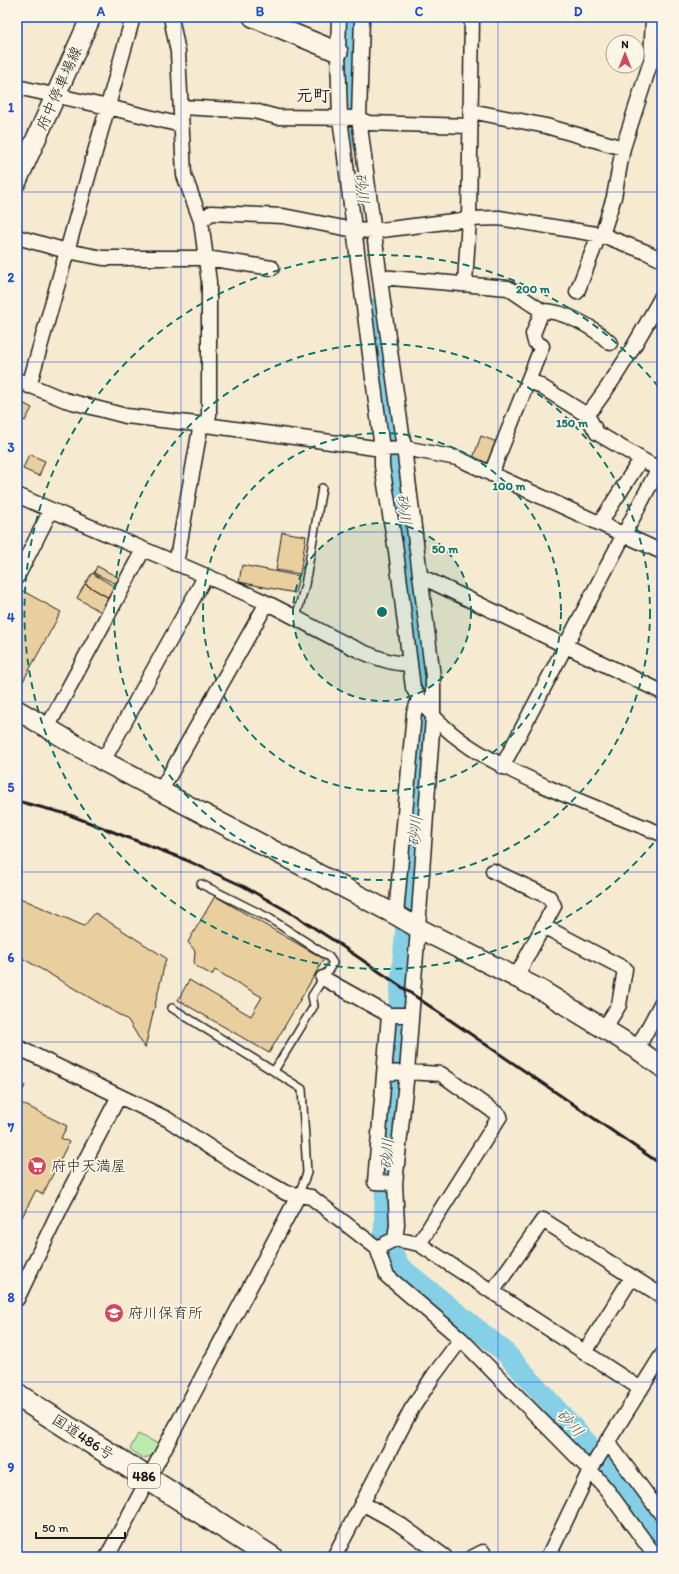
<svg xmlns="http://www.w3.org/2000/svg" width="679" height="1574" viewBox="0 0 679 1574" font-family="Itim,'Klee One',sans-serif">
  <rect width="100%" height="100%" fill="#f6ead0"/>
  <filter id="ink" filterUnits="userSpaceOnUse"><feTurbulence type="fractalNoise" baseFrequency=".025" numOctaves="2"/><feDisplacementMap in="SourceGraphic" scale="8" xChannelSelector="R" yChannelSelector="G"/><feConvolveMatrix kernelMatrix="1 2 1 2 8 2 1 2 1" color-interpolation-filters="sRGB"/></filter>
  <g filter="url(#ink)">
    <path fill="#bcecab" stroke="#6c8464" d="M138,1434L159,1444L153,1456L142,1458L130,1449Z
      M600,1465L662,1553V1557L597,1471Z"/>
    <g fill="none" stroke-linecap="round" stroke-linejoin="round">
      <path stroke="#85d0e6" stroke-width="21" d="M352,17L351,104L356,138
        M377,308L425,674L424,725L387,1139L384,1237L400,1267L504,1351L596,1453L616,1472L662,1538"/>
    </g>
    <path fill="#e9cf9e" stroke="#1c1c1c" d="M19,401L32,408L25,421L17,417V404Z
      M481,436L497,442L489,464L473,458Z
      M29,454L45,461L39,476L23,469Z
      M282,532L306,536L300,574L276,570Z
      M242,565L299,576L295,593L239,582Z
      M97,566L121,579L118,585L94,573Z
      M92,573L115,587L109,598L85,584Z
      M85,584L109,598L101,612L77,598Z
      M21,590L61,612L22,683L17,680V597Z
      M215,896L324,959L269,1053L178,1000L189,980L251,1016L262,997L215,970L212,975L194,965L195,951L188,942Z
      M20,898L84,926L95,913L166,958L145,1048L128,1020L17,955V903Z
      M17,1082L25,1086L17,1101Z
      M17,1101L67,1126L61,1138L69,1142L43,1194L36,1190L17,1227Z"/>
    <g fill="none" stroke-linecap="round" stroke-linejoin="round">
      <defs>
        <path id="lane" d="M296,618L305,585L322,488
          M201,884L269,918L329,957L333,963L312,996L314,1006L274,1071
          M172,1008L302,1089L307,1173L298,1196"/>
        <path id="street" d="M171,17L178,52L184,175L201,221
          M339,17L338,52L340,118L382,449V466L396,551L413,688C441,739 497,764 547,787C585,804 623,819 662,834
          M362,17L359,118L383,302L404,448L433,677V717L418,928L407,1072L395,1183L397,1225L395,1239
          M17,87L108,107L181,125
          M181,107L254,111L277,117L359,118L368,123L470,126
          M471,111L546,126L623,148
          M17,237L67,251L103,258H206L272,268
          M380,277L508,288L542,311L533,334L535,342L542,346L491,474
          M465,283L469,219L472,17
          M577,292L597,240L602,235L614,197L623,148L651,61L653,17
          M542,311C563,310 595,328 610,343
          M529,379L587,415L597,433L658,469
          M17,380L65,400L126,416L206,425L382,449L404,448L457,458L662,552
          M29,386L133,17
          M587,415C616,379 639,338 662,296
          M17,495C100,532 184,565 267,603C298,617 379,669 410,663
          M600,523L641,459
          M176,564L200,429L206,425L209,415V282L201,221L211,213L283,216L354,230L374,231L469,219L499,218L602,235L646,252L662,260
          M420,576L662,692
          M17,577L51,510
          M47,728L143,550
          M103,761L205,577
          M502,767L662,462
          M160,792L267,603
          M493,871L549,897L554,906L516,977
          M396,915L414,713L419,699
          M543,926L625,969L619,1005L604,1029
          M323,978L389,1015H411
          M389,1015L375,1182L395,1183
          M17,1047L167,1119L235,1164L286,1193L311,1197L377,1248L387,1276L461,1339L590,1470L607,1490L656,1557
          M637,1049L662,1002
          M384,1073L407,1072L441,1074L500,1116L419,1244
          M377,1248L395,1239L419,1244L641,1389
          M492,1292L543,1220L662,1296
          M17,1299L61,1207L119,1096
          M585,1352L632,1277
          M607,1441L662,1515
          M362,1503L398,1523L445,1557
          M107,1557L298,1196
          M334,1557L411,1410L434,1375L461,1339
          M473,1557L483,1552
          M548,1557L590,1470L662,1355"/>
        <path id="secondary" d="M253,17L338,52
          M17,181L91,17
          M17,710L103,761L396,915L418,928L541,990L637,1049L662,1067"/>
        <path id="highway" d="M17,1395L271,1557"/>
      </defs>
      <use href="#lane" stroke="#1c1c1c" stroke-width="10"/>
      <use href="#street" stroke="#1c1c1c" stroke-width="17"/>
      <use href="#secondary" stroke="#1c1c1c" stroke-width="22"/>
      <use href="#highway" stroke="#1c1c1c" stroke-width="25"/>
      <use href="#lane" stroke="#fcf5e5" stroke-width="7"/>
      <use href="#street" stroke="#fcf5e5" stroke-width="14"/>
      <use href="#secondary" stroke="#fcf5e5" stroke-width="19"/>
      <use href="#highway" stroke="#fcf5e5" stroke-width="22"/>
      <path stroke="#1c1c1c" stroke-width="3" d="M17,801L67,814L186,860L243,886L291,913L333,940L662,1165"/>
    </g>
  </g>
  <path fill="none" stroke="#1d4ed8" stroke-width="1" stroke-opacity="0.55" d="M181,17V1557M340,17V1557M498,17V1557M17,192H662M17,362H662M17,532H662M17,702H662M17,872H662M17,1042H662M17,1212H662M17,1382H662"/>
  <circle cx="382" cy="612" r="89" fill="#0f766e" fill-opacity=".12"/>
  <g fill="none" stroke="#0f766e" stroke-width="2" stroke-dasharray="7 5">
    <circle cx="382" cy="612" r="89"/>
    <circle cx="382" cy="612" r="179"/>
    <circle cx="382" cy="612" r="268"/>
    <path d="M661 834A357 357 0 1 1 661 390"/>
  </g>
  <defs>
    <symbol id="supermarket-disc" viewBox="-11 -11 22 22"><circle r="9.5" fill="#d1495b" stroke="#fcf5e5"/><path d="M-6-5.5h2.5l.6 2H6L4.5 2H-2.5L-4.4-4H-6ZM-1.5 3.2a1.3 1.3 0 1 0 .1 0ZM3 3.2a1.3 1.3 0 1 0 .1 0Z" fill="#fff"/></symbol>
    <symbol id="school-disc" viewBox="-11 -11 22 22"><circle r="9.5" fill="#d1495b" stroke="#fcf5e5"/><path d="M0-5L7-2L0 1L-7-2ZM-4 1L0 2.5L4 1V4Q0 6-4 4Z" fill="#fff"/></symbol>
  </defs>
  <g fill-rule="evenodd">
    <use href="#supermarket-disc" x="26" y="1155" width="22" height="22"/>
    <use href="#school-disc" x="103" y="1302" width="22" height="22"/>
  </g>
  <g text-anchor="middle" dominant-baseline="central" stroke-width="3.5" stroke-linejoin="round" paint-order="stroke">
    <rect fill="#fcf5e5" stroke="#5f5d58" stroke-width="1" x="128" y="1464" width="32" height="24" rx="3"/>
    <g font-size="14" font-weight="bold" fill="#1c1c1c">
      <text x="144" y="1476">486</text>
    </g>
    <g font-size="15" fill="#1c1c1c" stroke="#fcf5e5">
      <text transform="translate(59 88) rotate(-66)">府中停車場線</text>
      <text transform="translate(83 1437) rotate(33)">国道486号</text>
    </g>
    <g font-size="15" fill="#1c1c1c" stroke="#fcf5e5" text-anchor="start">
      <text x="51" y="1166">府中天満屋</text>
      <text x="128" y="1313">府川保育所</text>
    </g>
    <g font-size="16" font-style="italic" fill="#415b63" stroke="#fcf5e5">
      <text transform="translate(362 188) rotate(83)">砂川</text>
      <text transform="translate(404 509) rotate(83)">砂川</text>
      <text transform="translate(415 831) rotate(-85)">砂川</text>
      <text transform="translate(387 1154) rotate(-87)">砂川</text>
      <text transform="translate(570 1423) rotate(47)">砂川</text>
    </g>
    <g font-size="17" font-weight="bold" fill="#1c1c1c" stroke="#fcf5e5">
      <text x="313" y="95">元町</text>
    </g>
  </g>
  <circle cx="382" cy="612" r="6" fill="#0f766e" stroke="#fcf5e5" stroke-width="2"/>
  <g font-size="12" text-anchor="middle" font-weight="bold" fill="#0f766e" stroke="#fcf5e5" stroke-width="3.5" stroke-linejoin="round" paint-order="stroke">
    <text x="533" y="293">200 m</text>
    <text x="572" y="427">150 m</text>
    <text x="509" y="490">100 m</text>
    <text x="445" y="553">50 m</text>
  </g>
  <rect width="679" height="1574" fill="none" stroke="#fcf5e5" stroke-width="44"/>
  <g transform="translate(625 54)"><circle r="19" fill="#fcf5e5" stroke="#a29e95"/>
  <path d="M0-3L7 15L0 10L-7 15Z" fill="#d1495b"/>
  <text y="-6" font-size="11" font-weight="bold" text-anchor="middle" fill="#1c1c1c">N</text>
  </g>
  <path d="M36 1532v6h89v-6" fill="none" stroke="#1c1c1c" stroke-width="2"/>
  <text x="42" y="1532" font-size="12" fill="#1c1c1c" stroke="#fcf5e5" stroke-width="3" paint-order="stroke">50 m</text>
  <rect x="22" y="22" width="635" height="1530" fill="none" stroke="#1d4ed8" stroke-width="1.5"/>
  <g font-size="13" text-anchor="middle" font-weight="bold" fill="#1d4ed8">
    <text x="101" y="16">A</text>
    <text x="260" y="16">B</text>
    <text x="419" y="16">C</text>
    <text x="578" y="16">D</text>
    <text x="11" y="112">1</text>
    <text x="11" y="282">2</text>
    <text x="11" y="452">3</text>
    <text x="11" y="622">4</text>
    <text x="11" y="792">5</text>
    <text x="11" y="962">6</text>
    <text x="11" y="1132">7</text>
    <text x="11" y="1302">8</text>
    <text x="11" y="1472">9</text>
  </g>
</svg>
